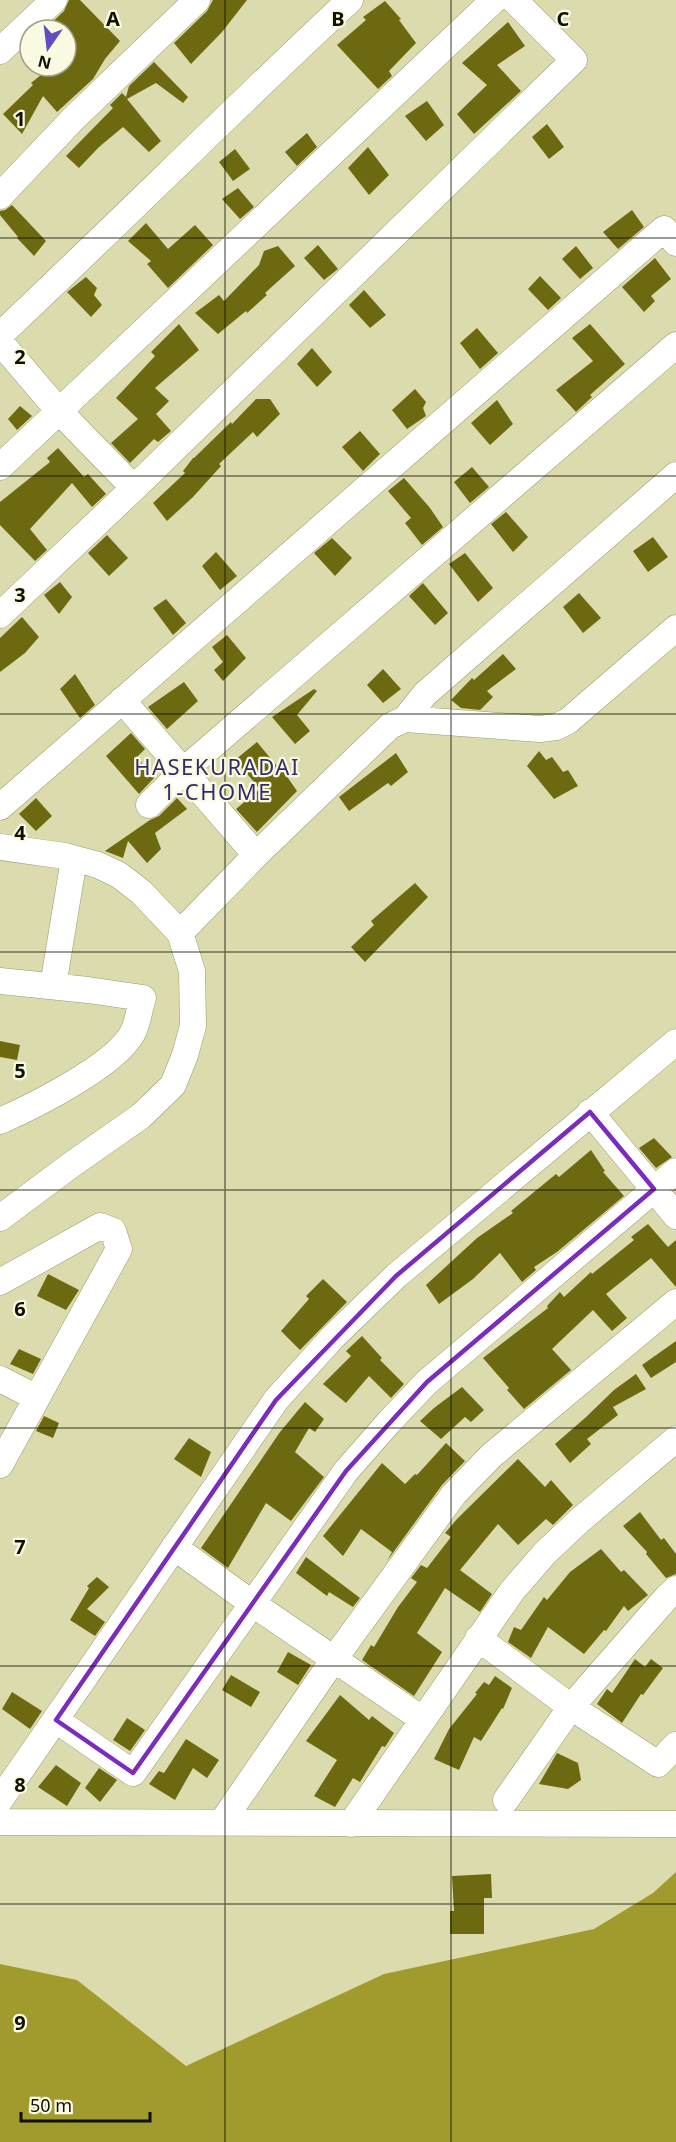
<svg xmlns="http://www.w3.org/2000/svg" width="676" height="2142" viewBox="0 0 676 2142" font-family="'Noto Sans',sans-serif">
  <rect width="100%" height="100%" fill="#dcdbad"/>
  <path fill="#a09b2c" d="M676,1872V2142H0V1964L77,1980L186,2066L384,1974L594,1929L653,1893Z"/>
  <path fill="#6d6910" d="M69,0H80L120,41L105,59L93,79L57,112L43,96L22,134L3,114L33,85L31,83L52,66H66V30H44L64,11Z
    M213,0H247L222,32L191,64L174,43L207,11Z
    M385,1L401,19L399,20L416,43L389,71L392,76L378,89L337,45L366,20L363,17Z
    M508,22L525,46L497,65L521,91L474,134L457,114L487,85L462,63Z
    M154,62L188,97L183,103L156,83L127,99L161,141L149,152L123,127L99,147L79,168L66,156L113,108L110,105L122,93L126,97L129,86Z
    M427,101L444,125L426,141L405,116Z
    M547,124L564,147L549,159L532,137Z
    M307,133L317,147L297,166L285,152Z
    M368,147L389,175L369,195L348,168Z
    M235,149L250,169L233,181L219,162Z
    M238,188L254,207L240,219L222,199Z
    M12,205L46,241L34,256L17,238L18,237L0,215V211L5,210Z
    M632,210L644,227L618,249L603,232Z
    M146,223L168,249L195,225L213,245L168,288L147,264L151,261L128,241Z
    M318,245L338,269L324,280L304,258Z
    M278,246L295,266L265,293L267,295L247,313L246,311L218,334L195,313L219,295L224,301L259,265L264,251Z
    M576,246L593,268L580,279L562,259Z
    M655,258L671,279L651,296L655,301L644,312L622,287Z
    M540,276L561,298L548,310L528,289Z
    M86,277L97,288L94,295L102,305L91,317L67,292Z
    M364,290L386,315L370,328L349,305Z
    M179,324L199,350L155,388L169,401L156,414L171,431L158,442L154,439L130,463L111,443L138,419L116,398L155,356L151,352Z
    M590,324L625,364L590,395L592,397L576,412L556,390L593,361L572,338Z
    M477,328L498,353L480,369L460,343Z
    M312,348L332,372L317,387L297,364Z
    M415,389L426,402L423,408L426,416L407,429L392,410Z
    M256,399H270L280,414L257,437L253,432L219,464L221,466L193,497L167,521L153,503L185,473L183,471L193,458H194L231,422L232,424Z
    M497,400L513,424L490,445L471,423Z
    M20,406L32,416L17,430L8,419Z
    M360,431L380,454L363,471L342,447Z
    M58,448L84,477L88,474L106,494L92,507L72,483L30,529L47,550L35,561L0,525V502L50,462L47,458Z
    M472,467L489,487L470,503L454,482Z
    M404,478L430,508L443,527L422,545L405,523L411,518L388,491Z
    M506,512L528,537L513,552L491,524Z
    M107,535L128,558L109,576L88,553Z
    M653,537L668,557L648,572L633,551Z
    M332,538L352,558L335,576L314,553Z
    M216,552L237,576L220,590L202,566Z
    M465,553L493,588L478,602L449,564Z
    M60,582L72,597L59,614L44,595Z
    M423,583L448,613L435,625L409,596Z
    M579,593L601,618L583,633L563,607Z
    M166,599L186,623L173,635L153,608Z
    M22,617L39,637L25,653L0,672V638Z
    M227,635L246,658L223,681L214,670L223,662L212,647Z
    M503,654L516,669L487,691L493,697L480,710L461,708L451,700L472,678L474,680Z
    M383,669L401,689L383,703L367,685Z
    M75,674L95,705L80,718L60,689Z
    M184,682L198,701L167,729L148,707Z
    M314,689L317,691L297,715L310,731L295,744L272,717Z
    M131,733L145,749L137,757L154,778L139,794L106,756Z
    M257,742L277,766L279,765L297,791L257,832L236,809L260,789L235,760Z
    M539,751L546,760L552,757L563,772L568,770L578,786L554,799L527,766Z
    M396,753L408,772L391,786L388,783L349,811L339,797Z
    M36,798L52,816L36,831L19,814Z
    M177,798L187,809L155,833L161,849L147,863L128,841L123,858L105,851L150,820L159,816Z
    M415,883L428,897L365,962L351,947L374,925L371,921Z
    M0,1041L20,1045L17,1060L0,1057Z
    M654,1138L672,1157L656,1168L639,1148Z
    M591,1150L605,1171L603,1172L624,1196L557,1252L534,1267L536,1270L522,1282L500,1253L473,1279L439,1304L426,1285L477,1238L513,1213L511,1211L556,1174L559,1177Z
    M648,1224L668,1247L676,1240V1287L651,1258L606,1294L627,1318L612,1331L593,1310L552,1349L571,1370L524,1409L507,1390L509,1388L483,1358L548,1308L547,1306L560,1292L564,1297L591,1272L592,1274L634,1240L631,1237Z
    M48,1274L79,1290L66,1310L37,1296Z
    M323,1279L347,1302L300,1350L281,1331L309,1299L306,1296Z
    M362,1336L382,1358L380,1360L404,1384L391,1398L369,1376L346,1403L323,1384L351,1356L346,1351Z
    M676,1341V1362L651,1378L642,1365Z
    M19,1349L41,1359L33,1374L10,1364Z
    M636,1374L646,1389L613,1407L618,1415L587,1439L591,1444L570,1463L555,1444L585,1418L614,1390Z
    M462,1387L484,1410L471,1422L465,1417L441,1439L420,1421L434,1408Z
    M305,1402L324,1419L315,1432L309,1428L295,1452L324,1477L291,1521L266,1503L228,1568L201,1548L280,1432Z
    M44,1416L59,1423L53,1438L36,1431Z
    M189,1438L211,1452L201,1477L174,1459Z
    M446,1443L465,1461L442,1485L387,1561L392,1552L361,1529L343,1556L323,1536L382,1463L405,1484L415,1474L417,1475Z
    M518,1459L545,1487L551,1480L573,1505L553,1525L546,1519L518,1545L498,1524L460,1570L492,1594L480,1612L445,1588L417,1633L442,1652L414,1696L362,1660L371,1645L374,1647L398,1607L417,1582L411,1578L421,1565L427,1568L451,1537L445,1533L457,1519Z
    M640,1512L661,1540L664,1538L676,1554V1574L666,1578L646,1554L647,1552L623,1526Z
    M601,1549L621,1572L624,1570L648,1595L628,1611L624,1606L606,1631L604,1630L584,1654L548,1627L531,1658L508,1642L514,1627L521,1630L544,1597L547,1600L570,1572Z
    M306,1557L360,1598L353,1607L329,1592L327,1596L296,1573Z
    M97,1577L109,1587L87,1609L105,1622L95,1636L70,1620L89,1588L87,1586Z
    M288,1652L311,1665L298,1685L277,1672Z
    M635,1659L645,1667L651,1659L663,1668L643,1695L641,1694L622,1723L597,1704L607,1689L612,1693Z
    M231,1675L260,1692L251,1707L222,1690Z
    M495,1676L512,1688L503,1709L502,1708L481,1741L474,1737L459,1770L434,1759L449,1729L477,1694L475,1693L484,1682L489,1685Z
    M12,1692L42,1711L30,1729L2,1709Z
    M340,1695L369,1720L372,1716L394,1733L385,1747L382,1746L360,1782L353,1778L335,1807L314,1796L337,1760L306,1741Z
    M127,1718L145,1730L130,1751L113,1740Z
    M186,1739L219,1760L207,1778L193,1768L175,1800L149,1784L159,1771L164,1773Z
    M557,1753L578,1763L581,1780L568,1789L539,1784Z
    M56,1765L81,1783L67,1806L38,1787Z
    M99,1768L117,1780L100,1802L85,1788Z
    M491,1874L492,1898H484V1934H450V1911H454L452,1876Z"/>
  <g fill="none" stroke-linecap="round" stroke-linejoin="round">
    <defs>
      <path id="minor" d="M0,51L54,0
        M0,196L74,118L197,0
        M0,335C118,224 232,110 350,0
        M0,342L59,411L134,488
        M0,467L494,0
        M0,615L134,488L574,60L514,0
        M122,700L256,855
        M405,719L425,694L676,475
        M149,805L184,770L676,345
        M0,807L664,229L676,243
        M0,847L65,856L98,865L119,875L141,892L180,933L192,971L193,1026L185,1055L173,1085L141,1116L71,1165L0,1218
        M180,933L256,855L390,726L405,719L540,729L556,727L568,721L676,628
        M0,981L88,990L143,998C139,1009 138,1024 132,1034C114,1066 34,1106 0,1121
        M53,986L74,859
        M590,1112L676,1216
        M0,1282L100,1226L113,1231L119,1249L0,1465
        M0,1379L37,1398
        M174,1547L253,1604L422,1719
        M478,1638L571,1707L658,1764L676,1745
        M56,1720L133,1773L346,1471L389,1422L427,1382L676,1171
        M0,1800L276,1400L332,1338L396,1276L676,1042
        M506,1800L571,1707L667,1597L676,1589
        M0,1822L676,1824
        M222,1822L334,1659L454,1494L492,1455L676,1302
        M351,1824L512,1591L545,1553L579,1521L676,1439"/>
    </defs>
    <use href="#minor" stroke="#9c9a6f" stroke-width="27"/>
    <use href="#minor" stroke="#fff" stroke-width="26"/>
  </g>
  <path fill="none" stroke="#7b2cbf" stroke-width="4.5" stroke-linejoin="round" d="M590,1112L654,1189L427,1382L346,1471L133,1773L56,1720L276,1400L396,1276Z"/>
  <path fill="none" stroke="#111102" stroke-width="1.5" stroke-opacity="0.55" d="M225,0V2142M451,0V2142M0,238H676M0,476H676M0,714H676M0,952H676M0,1190H676M0,1428H676M0,1666H676M0,1904H676"/>
  <g text-anchor="middle" dominant-baseline="central" stroke-width="4.5" stroke-linejoin="round" paint-order="stroke">
    <g font-size="22" letter-spacing="1.5" fill="#352c67" stroke="#fafae3">
      <text x="217" y="766">HASEKURADAI<tspan x="217" dy="25">1-CHOME</tspan></text>
    </g>
  </g>
  <g font-size="20" text-anchor="middle" font-weight="bold" fill="#111102" stroke="#fafae3" stroke-width="4.5" stroke-linejoin="round" paint-order="stroke">
    <text x="113" y="26">A</text>
    <text x="338" y="26">B</text>
    <text x="563" y="26">C</text>
    <text x="20" y="126">1</text>
    <text x="20" y="364">2</text>
    <text x="20" y="602">3</text>
    <text x="20" y="840">4</text>
    <text x="20" y="1078">5</text>
    <text x="20" y="1316">6</text>
    <text x="20" y="1554">7</text>
    <text x="20" y="1792">8</text>
    <text x="20" y="2030">9</text>
  </g>
  <g transform="translate(48 48) rotate(194)"><circle r="28" fill="#fafae3" stroke="#9d9d89" stroke-width="1.5"/>
  <path d="M0-4.5L10 22L0 15L-10 22Z" fill="#624cc4"/>
  <text y="-9" font-size="16" font-weight="bold" text-anchor="middle" fill="#111102">N</text>
  </g>
  <path d="M21 2112v9h129v-9" fill="none" stroke="#111102" stroke-width="3"/>
  <text x="30" y="2112" font-size="18" fill="#111102" stroke="#fafae3" stroke-width="4.5" paint-order="stroke">50 m</text>
</svg>
